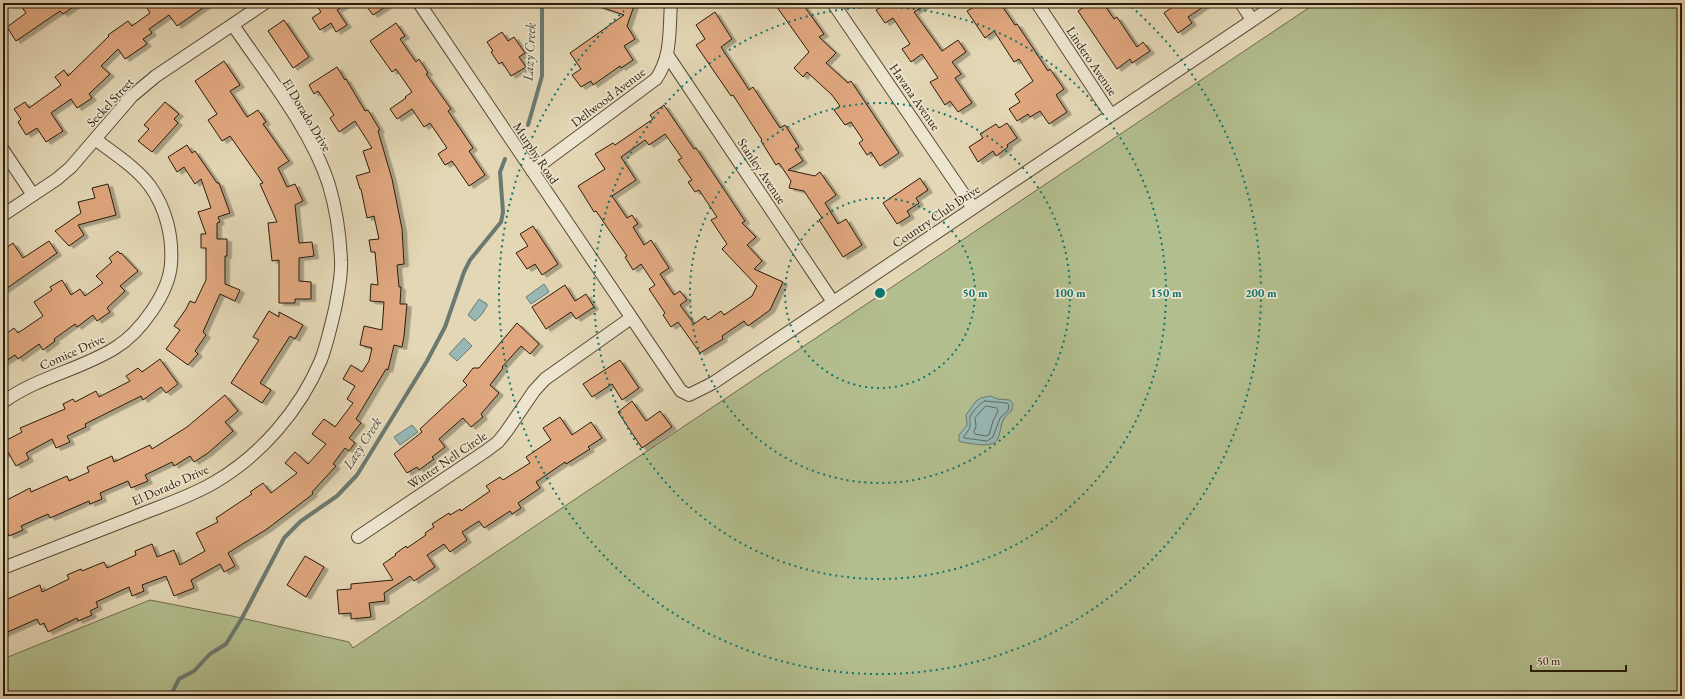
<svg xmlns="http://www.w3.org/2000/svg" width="1685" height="699" viewBox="0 0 1685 699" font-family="'EB Garamond',serif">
  <defs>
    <filter id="shadow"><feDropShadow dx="4.5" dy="2.5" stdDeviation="0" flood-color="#0004"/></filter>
  </defs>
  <rect width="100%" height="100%" fill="#e4d7b5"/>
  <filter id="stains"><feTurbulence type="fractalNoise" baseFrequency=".005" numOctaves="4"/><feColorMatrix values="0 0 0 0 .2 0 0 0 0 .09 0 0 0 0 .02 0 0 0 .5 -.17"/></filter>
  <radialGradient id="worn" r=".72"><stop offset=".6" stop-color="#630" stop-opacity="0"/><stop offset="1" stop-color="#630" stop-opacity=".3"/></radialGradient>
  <path fill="#b3be8e" stroke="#6e6d4c" d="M1316,3H1682V696H3V659L150,600L232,616L349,642L353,648Z"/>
  <path fill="#97b8b5" stroke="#6b7a71" d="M544,284L549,292L531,304L526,297Z
    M479,299L487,304V306L482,314L475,321L468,315Z
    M464,338L472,346L457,361L449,354Z
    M990,396L998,399L1010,400L1013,404C1012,415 1008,412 1004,419C1000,425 1001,434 997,440C991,449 970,443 961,442L959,441V435L967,425L966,415L976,401L981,398Z
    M412,425L418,432L400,445L394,437Z"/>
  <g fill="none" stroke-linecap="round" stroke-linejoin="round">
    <path stroke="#606a60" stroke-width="1" d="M985,401L1007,403L1009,405L1008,411L1000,418L993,437L987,441L964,438V436C975,424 967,422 971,415C974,410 980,403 985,401Z
      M986,406L997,408L998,411L993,421L989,435L985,436L975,434L974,432L976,426L975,418Z"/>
    <path stroke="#6b7a71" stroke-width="4" d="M528,125L542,76V3
      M167,696L172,693L179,679L194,671L210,654L226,644L242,618L284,538L301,521L337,496L357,475L427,361L445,327L464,272L470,260L501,222L503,212L500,172L505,159"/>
  </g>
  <path fill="#e0a77f" stroke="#291c0a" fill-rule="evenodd" filter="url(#shadow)" d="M19,3H79L63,14L60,11L16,41L7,27L26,13Z
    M154,3H210L177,26L169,15L149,29L152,33L143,39L147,44L125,59L118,49L101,66L110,74L89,94L92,98L77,108L71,99L51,113L63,131L46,142L37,128L26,135L18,122L21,119L14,109L25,102L29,108L61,85L55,77L64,70L68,76L109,36L108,35L128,21L132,26L150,13L147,8Z
    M315,3H348L337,10L347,25L336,32L331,23L320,30L312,18L321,12Z
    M364,3H391L373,15Z
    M595,3H635L627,26L635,39L624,46L633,60L621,68L620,66L593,85L591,81L581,87L572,75L581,69L570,53L624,15L595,5Z
    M774,3H802L824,34L819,37L836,53L826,63L848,83L851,81L899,153L880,166L871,152L867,155L859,143L863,140L851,122L845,125L834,110L840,106L832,95L807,72L803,77L794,68L809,52Z
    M888,3H929L914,12L942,51L958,40L966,52L952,62L961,74L955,78L972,103L958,112L950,101L945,105L930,82L938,78L922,54L911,62L902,49L910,44L893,18L885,23L876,10Z
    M969,3H1000L1015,25L1017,24L1048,71L1050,69L1064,89L1056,95L1067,112L1049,124L1040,111L1030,117L1028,114L1017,121L1009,109L1020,102L1015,94L1033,81L1019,59L1014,62L994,31L985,38L967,11L972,8Z
    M1081,3H1103L1114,19L1117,17L1137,47L1143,42L1150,51L1132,63L1130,59L1117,69L1078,11L1084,7Z
    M1178,3H1209L1188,17L1192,23L1178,33L1164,13Z
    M715,12L732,39L721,47L749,90L753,87L780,128L785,125L799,147L795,149L803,161L788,170L815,176L820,172L836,195L825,203L838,224L846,219L862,245L843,257L819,220L822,218L804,191L789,188L791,181L779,163L776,165L761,141L762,140L733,95L731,96L696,45L705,39L696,25Z
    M284,20L309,57L293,68L268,31Z
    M396,23L405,36L400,39L416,62L419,59L428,73L426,74L451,109L448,111L473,148L469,151L485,175L469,186L452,161L445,165L438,154L447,148L430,123L424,127L412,109L397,119L390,109L406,98L405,97L412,92L396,69L392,72L370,41Z
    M502,32L508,41L514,37L525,53L519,57L526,67L511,76L502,62L499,64L491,52L493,51L487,42Z
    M224,61L240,85L230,91L247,117L258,110L266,122L263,124L289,161L278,168L287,187L295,184L303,201L295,205L299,243L312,242L314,256L299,258V281L311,282V299H295V303H279V260L272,261L268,223L277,222L260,184L263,183L230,136L222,141L208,120L217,114L195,81Z
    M337,67L345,80L346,79L365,111L368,110L380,130L378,131L392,179L402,229L404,264L397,265L399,287H401L400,304H407L404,336L402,347L394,345L388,370L386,369L356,419L361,423L349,438L355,443L349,451L345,448L333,464L336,466L312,492L313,494L267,529L228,553L235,566L224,572L220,564L191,580L194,588L174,596L166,576L142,585L144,591L132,596L129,587L96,602L98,607L90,611L92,615L78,621L77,618L48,632L44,623L40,625L37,619L3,634V601L40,585L42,592L69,579L67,575L81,569L82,571L104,562L107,568L136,555L135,551L152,544L157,557L174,550L180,565L205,551L196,533L218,522L216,518L252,494L250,492L263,483L271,493L297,473L285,463L295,452L308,464L326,444L312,434L324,419L335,427L353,403L347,399L355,386L343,379L351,365L362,372L369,361L372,348L360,345L364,326L382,330L384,302L370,301L371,284L378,285L375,252H371L369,240L379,239L374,216L367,218L361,189H360L356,176L370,172L363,151L372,148L355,121L339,132L330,118L334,115L318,91L314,94L309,85Z
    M165,102L179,114L174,119L178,123L152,152L138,141L149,129L144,125Z
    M664,105L694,149L696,148L721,185L745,221L742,223L756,237L747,245L762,261L754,269L783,282L770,310L748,326L744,321L722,336L723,339L700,353L678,322L671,327L663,315L665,313L649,289L655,285L641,264L633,270L625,257L627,256L596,211L594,212L578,186L605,169L595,154L613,143L615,145L653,119L650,115ZM665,134L682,158L678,160L692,180L688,182L695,192L699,190L717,217L711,220L727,244L722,249L757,286L752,296L724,315L721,311L708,320L705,316L694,324L680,305L687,300L680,291L674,295L660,274L669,268L651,240L644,245L633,227L638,224L632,215L627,218L612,196L636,180L621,157L645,140L649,145Z
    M1007,123L1017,138L1007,145L1008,147L996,156L993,151L978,162L969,147L983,138L980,134L996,124L999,128Z
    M187,145L192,153L195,151L217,183H219L230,213L218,217L220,222L217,223V239H227V256H225V284L240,290L235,301L220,294L203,332L206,335L195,351L198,354L188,365L166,349L180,330L174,326L186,309L190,301L195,303L206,280V248H201V234H206L198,212L211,208L201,179L195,184L184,167L177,172L168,157Z
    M920,178L928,190L916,198L919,203L907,211L910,216L897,224L883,203Z
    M108,184L116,215L78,225L84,235L69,246L55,231L81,213L78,202L95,198L92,188Z
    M533,226L558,264L542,275L535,264L527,269L516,253L528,246L520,234Z
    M49,241L57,253L3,291V250L13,243L23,258Z
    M118,251L120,254L121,253L138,271L120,286L125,291L107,308L110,312L97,321L93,315L77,327L75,324L54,339L55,341L43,350L39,344L18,359L15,355L3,363V336L14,328L18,333L43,316L34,302L52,290L50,287L62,280L71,295L80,289L85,296L103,283L96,276L112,262L109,258Z
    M565,285L575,301L586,294L594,307L576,319L571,312L546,329L532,307Z
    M269,311L279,317V312L303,325L295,339L290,336L260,383L271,390L262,403L231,383L259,340L253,337Z
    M517,323L539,344L530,354L521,346L502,367L503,368L490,385L499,393L481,414L483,417L471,427L463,418L439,439L445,447L432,457L434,459L419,470L417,467L407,473L394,454L422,432L420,429L467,385L463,381L473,368H479Z
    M160,359L178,384L166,393L161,387L143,400L141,396L85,424L86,427L67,436L70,442L56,448L52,439L26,453L29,459L16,466L8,452L3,455V442L22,432L20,428L65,409L63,404L73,399L75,402L96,391L99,397L130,381L126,376L138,368L142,372Z
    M620,360L639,388L622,400L612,384L592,397L583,384Z
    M225,395L238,411L225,422L233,431L208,453L194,462L190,456L174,466L172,462L145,475L148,481L131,488L128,481L100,493L102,499L90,504L89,501L50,518L48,514L21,526L23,530L9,536L3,522V502L30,488L31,492L67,476L69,481L89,472L87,467L112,456L114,462L150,445L152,449L187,427Z
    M632,401L646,421L660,411L672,427L642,448L618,412Z
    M560,417L572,435L591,422L602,438L588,447L590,449L566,464L565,462L536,482L540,488L518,503L521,508L512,514L510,511L484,528L479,521L462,532L467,540L450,552L444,544L427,555L435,567L414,581L410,576L384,593L385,601L369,603L371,617L351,619V613L339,614L337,590L351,589V584L393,580L383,564L396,555L395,554L406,546L407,548L426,535L425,533L434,527L432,524L449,513L450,515L460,509L461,511L490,491L486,486L500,477L503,480L530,463L526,457L551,440L543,428Z
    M305,556L324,567L306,597L287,585Z"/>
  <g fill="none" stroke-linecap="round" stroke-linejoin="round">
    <defs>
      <path id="minor" d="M419,3L681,391L689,395L713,383L1278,3
        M833,3L973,208
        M1037,3L1111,115
        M1241,3L1252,20
        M668,56L833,302
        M3,150L33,195
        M532,171L656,79C672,56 669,30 671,3
        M3,215L57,179L71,167L132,96L156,76L265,3
        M3,402C37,377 80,370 115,348C140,333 169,293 171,264C173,237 166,208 150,186C136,167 113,153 95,139
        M358,537L486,451L498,442L506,432L534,391L545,379L631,318
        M3,568C47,551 90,534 134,517C161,506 190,497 215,482C261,455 300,410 321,360C327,344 331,326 335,309C338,293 342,276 341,260C340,235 336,209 329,185C311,129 266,74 233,25"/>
    </defs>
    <use href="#minor" stroke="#584b35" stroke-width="14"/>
    <use href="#minor" stroke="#ede5cf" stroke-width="12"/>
  </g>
  <g fill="none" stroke="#0f766e" stroke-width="2" stroke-dasharray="2 4">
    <circle cx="880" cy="293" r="95"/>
    <circle cx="880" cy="293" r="190"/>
    <circle cx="880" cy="293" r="286"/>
    <path d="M1127 3A381 381 0 1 1 633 3"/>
  </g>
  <g text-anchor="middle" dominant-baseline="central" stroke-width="3.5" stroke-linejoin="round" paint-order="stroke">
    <g font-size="13" fill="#291c0a" stroke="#ede5cf">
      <text transform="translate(1092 61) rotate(56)">Lindero Avenue</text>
      <text transform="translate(608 97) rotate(-37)">Dellwood Avenue</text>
      <text transform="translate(915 97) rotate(55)">Havana Avenue</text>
      <text transform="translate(110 102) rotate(-47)">Seckel Street</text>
      <text transform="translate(307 115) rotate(59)">El Dorado Drive</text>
      <text transform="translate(536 153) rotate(56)">Murphy Road</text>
      <text transform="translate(762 171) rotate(56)">Stanley Avenue</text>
      <text transform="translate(936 216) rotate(-34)">Country Club Drive</text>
      <text transform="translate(72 352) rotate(-24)">Comice Drive</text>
      <text transform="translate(447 460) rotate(-34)">Winter Nell Circle</text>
      <text transform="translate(170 485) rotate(-24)">El Dorado Drive</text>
    </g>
    <g font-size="14" font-style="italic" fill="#4a4b3d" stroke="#ede5cf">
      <text transform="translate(529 52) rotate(-87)">Lazy Creek</text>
      <text transform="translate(362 443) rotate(-57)">Lazy Creek</text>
    </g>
  </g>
  <circle cx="880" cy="293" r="6" fill="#0f766e" stroke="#ede5cf" stroke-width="2"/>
  <g font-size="12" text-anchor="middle" font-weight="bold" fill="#0f766e" stroke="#ede5cf" stroke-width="3.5" stroke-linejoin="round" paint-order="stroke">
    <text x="975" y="297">50 m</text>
    <text x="1070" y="297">100 m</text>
    <text x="1166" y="297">150 m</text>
    <text x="1261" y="297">200 m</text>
  </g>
  <rect width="1685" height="699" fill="none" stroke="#e4d7b5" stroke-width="16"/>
  <rect x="4" y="4" width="1677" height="691" fill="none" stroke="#291c0a" stroke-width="2"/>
  <rect x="8" y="8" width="1669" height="683" fill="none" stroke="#291c0a"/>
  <path d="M1531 665v6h95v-6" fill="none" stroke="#291c0a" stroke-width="2"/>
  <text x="1537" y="665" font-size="12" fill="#291c0a" stroke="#ede5cf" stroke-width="3" paint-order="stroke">50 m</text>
  <rect width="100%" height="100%" filter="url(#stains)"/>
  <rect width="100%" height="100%" fill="url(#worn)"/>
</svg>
